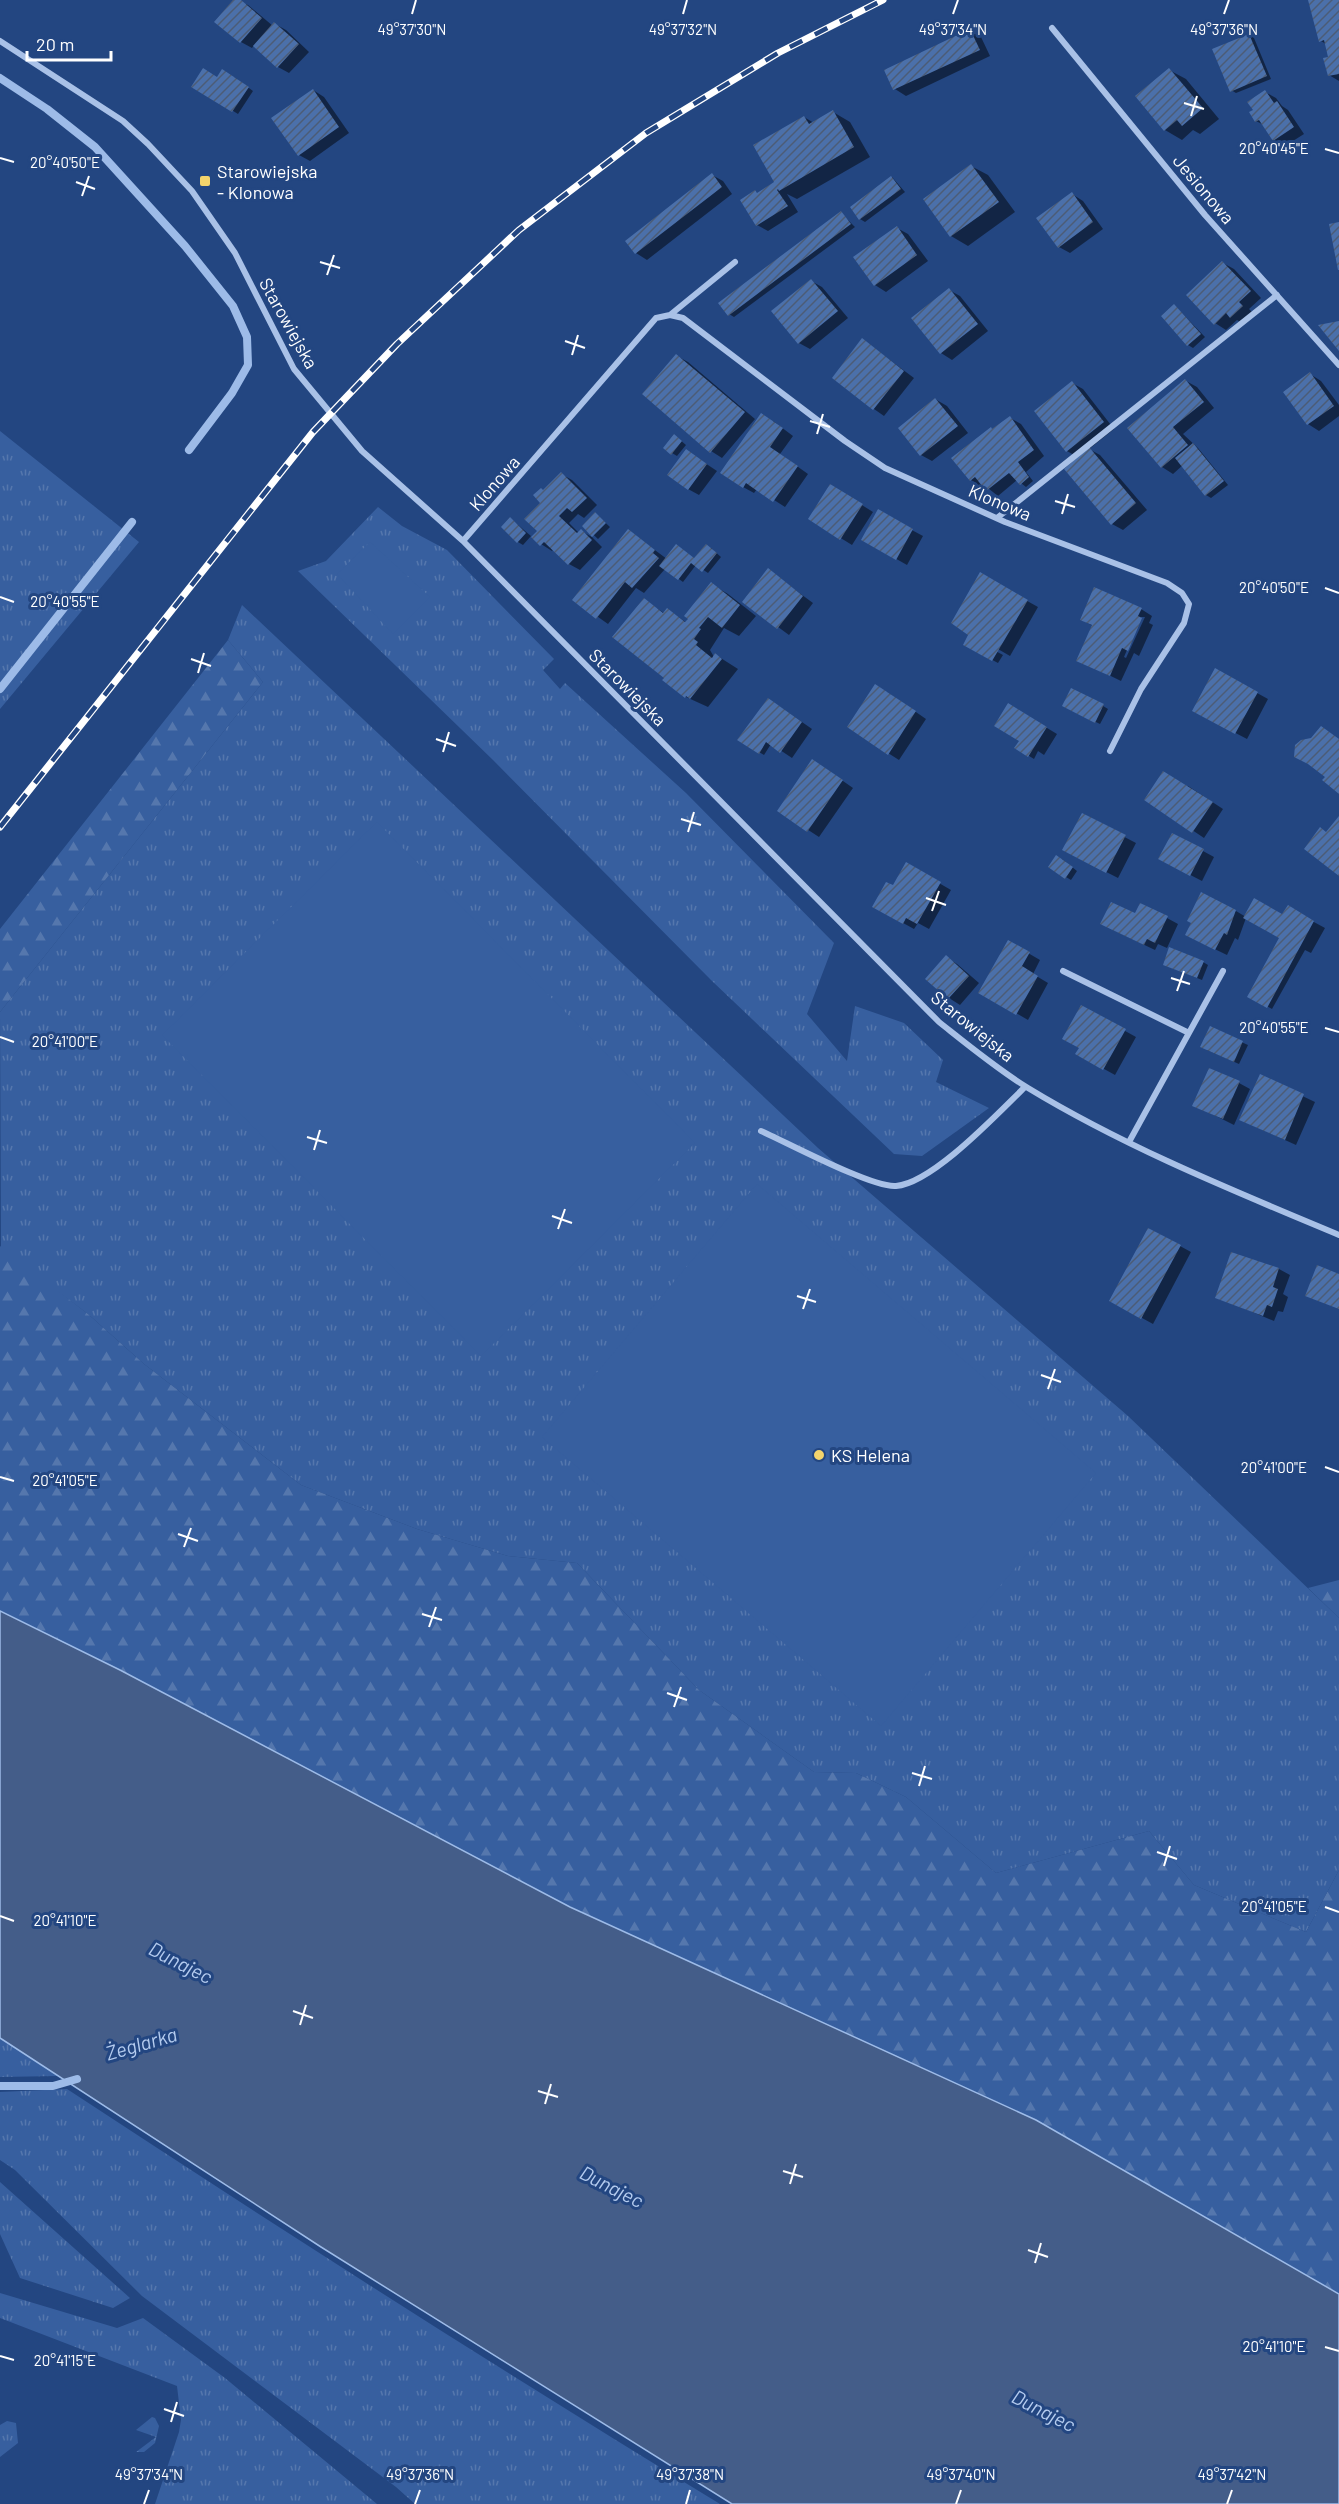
<svg xmlns="http://www.w3.org/2000/svg" width="1339" height="2504" viewBox="0 0 1339 2504" font-family="Barlow,sans-serif">
  <defs>
    <pattern id="grass-tufts" width="24" height="20" patternUnits="userSpaceOnUse" patternTransform="scale(1.5)"><rect width="24" height="20" fill="#375f9f"/><path d="M3 7l-1-3M5 7V3M7 7l1-3M15 17l-1-3M17 17v-4M19 17l1-3" fill="none" stroke="#5577ad"/></pattern>
    <pattern id="forest-firs" width="22" height="20" patternUnits="userSpaceOnUse" patternTransform="scale(1.5)"><rect width="22" height="20" fill="#375f9f"/><path d="M5 1l3.5 6h-7zM16 11l3.5 6h-7z" fill="#5577ad"/></pattern>
    <pattern id="building-hatch" width="6" height="6" patternUnits="userSpaceOnUse" patternTransform="scale(1.5)"><rect width="6" height="6" fill="#4b70aa"/><path d="M-1 1l2-2M0 6l6-6M5 7l2-2" fill="none" stroke="#4c5c76"/></pattern>
  </defs>
  <rect width="100%" height="100%" fill="#234681"/>
  <path fill="url(#grass-tufts)" d="M0,431L139,542L0,709Z
    M378,507L402,526L447,550L554,659L543,670L560,689L565,683L686,793L834,943L807,1014L847,1061L855,1006L904,1023L943,1060L936,1082L989,1108L922,1156L894,1154L712,981L493,760L298,571L326,561Z
    M242,605L818,1148L1128,1416L1339,1618V1870L1306,1932L1194,1885L1149,1831L996,1873L906,1797L856,1773L814,1772L699,1690L577,1563L508,1556L417,1529L301,1485L144,1364L88,1314L1,1249L0,1012L263,682L228,640Z
    M0,2038L58,2076L0,2077Z
    M67,2089C283,2231 500,2370 720,2504H415L396,2487L142,2296L15,2170L0,2160V2092Z
    M0,2182L130,2298L113,2308L20,2278L0,2234Z
    M0,2293L117,2328L143,2318L225,2378L377,2504H155L179,2432L181,2420L177,2386L0,2318Z
    M152,2417L155,2418L159,2426L155,2443L144,2452H136L156,2437L136,2430Z
    M7,2421L16,2423L18,2443L0,2457V2425Z"/>
  <path fill="url(#forest-firs)" d="M228,640L263,682L0,1012V929Z
    M0,1246L88,1314L144,1364L301,1485L417,1529L508,1556L577,1563L699,1690L814,1772L856,1773L906,1797L996,1873L1149,1831L1194,1885L1306,1932L1339,1870V2294L1036,2120L570,1907L120,1670L0,1611Z
    M1339,1580V1618L1308,1588Z"/>
  <path fill="#375f9f" d="M370,542L430,597L393,634L337,574Z
    M377,822L695,1143L481,1356L162,1035Z
    M757,1184L1096,1473L881,1726L542,1437Z"/>
  <path fill="#445d89" stroke="#9dbbe8" stroke-width="1.5" d="M0,1611L120,1670L570,1907L1036,2120L1339,2294V2504H732L321,2247L0,2038Z"/>
  <path fill="#0007" fill-rule="evenodd" d="M235,0L248,5L273,26L275,24L286,30L309,52L289,73L278,67L254,45L252,48L241,42Z
    M1310,0H1339V81L1329,75L1330,58L1326,44L1321,41Z
    M970,31L981,37L990,56L906,96L895,89Z
    M1249,35L1254,38L1271,79L1236,93L1231,90Z
    M1169,70L1186,79L1219,119L1200,134L1193,130L1182,140L1165,130Z
    M234,77L253,91L238,114L193,86L218,79Z
    M313,90L324,97L349,133L310,161L299,155Z
    M1265,92L1276,98L1282,106L1288,110L1304,134L1285,146L1274,140L1264,125L1256,121L1255,110Z
    M833,112L850,122L870,157L797,199L787,194L798,212L768,231L757,225L755,192L759,194L776,183L804,117L814,123Z
    M971,166L988,175L1015,212L968,246L951,236L925,199Z
    M712,175L723,181L732,194L647,260L636,253Z
    M892,177L905,192L865,222L860,219Z
    M1072,194L1083,201L1103,229L1070,253L1059,247Z
    M841,213L855,227L734,317L729,314Z
    M897,228L908,234L928,261L886,292L875,285Z
    M1223,263L1234,269L1261,298L1249,309L1253,313L1242,323L1237,320L1226,330L1215,323Z
    M811,281L822,287L848,318L810,349L799,343Z
    M949,290L960,296L988,331L952,360L941,353Z
    M1175,306L1205,337L1193,348L1188,345Z
    M863,340L914,378L884,416L874,409Z
    M677,356L688,362L755,419L722,458L711,451Z
    M1310,374L1321,381L1339,405V416L1319,431L1308,424L1285,392Z
    M1186,381L1197,387L1214,408L1183,434L1198,448L1228,485L1211,498L1206,495L1183,465L1173,474L1162,467L1129,428Z
    M1072,383L1083,389L1114,429L1089,449L1100,455L1147,510L1123,530L1112,524L1079,458L1067,451Z
    M935,399L947,406L968,433L932,461L921,455Z
    M1010,418L1021,424L1044,456L1026,472L1033,481L1026,487L1017,480L998,496L984,485L982,487L971,480L993,430Z
    M773,421L793,436L780,454L808,474L785,507L757,489L754,493L743,487Z
    M679,439L686,445L677,456L672,453Z
    M687,451L717,471L699,495L688,489Z
    M561,474L572,480L597,505L584,518L578,514L569,523L579,533L581,531L592,537L602,547L580,570L569,564L554,549L552,551L541,544L539,531L543,491Z
    M841,492L873,512L852,545L810,519Z
    M878,512L923,536L907,565L863,540Z
    M596,514L610,527L598,539L584,526Z
    M511,519L531,536L523,545L518,542Z
    M629,531L667,559L695,560L711,548L721,557L708,573L696,565L683,582L665,569L644,593L636,588L608,624L574,600Z
    M768,570L813,603L789,635L744,602Z
    M980,575L1038,607L1010,656L953,623Z
    M711,584L728,594L756,616L739,636L724,628L710,650L714,657L716,655L738,669L708,707L686,697L644,600L664,613L667,609L687,623Z
    M1141,609L1152,616L1149,623L1153,625L1139,656L1134,653L1121,681L1078,660L1093,626L1082,620ZM1141,617H1145L1126,658L1124,657Z
    M969,637L1003,655L998,663L964,645Z
    M1215,670L1268,699L1247,739L1205,717Z
    M887,692L926,719L899,760L888,753Z
    M1009,705L1057,734L1044,755L1038,751L1034,759L1016,748L1021,741Z
    M779,706L812,729L792,758L771,744L764,755L739,740Z
    M1103,706L1108,709L1100,724L1069,709Z
    M823,767L853,788L819,837L779,811Z
    M1188,786L1223,809L1204,838L1146,799Z
    M1082,815L1136,843L1118,878L1075,856Z
    M1203,851L1214,857L1202,881L1171,865Z
    M1062,859L1077,871L1071,880L1066,877Z
    M906,864L951,890L929,929L918,923L914,929L874,907L893,887Z
    M1288,908L1325,928L1311,953L1305,950L1272,1009L1249,996L1281,937L1246,918L1238,940L1235,938L1227,955L1198,941L1236,911L1246,917L1283,916Z
    M1136,915L1167,918L1178,924L1167,948L1158,944L1155,950L1113,930Z
    M1009,942L1040,960L1033,974L1048,983L1028,1020L980,992Z
    M946,957L957,964L979,983L960,1005L949,998L927,979Z
    M1203,962L1208,965L1202,980L1170,967Z
    M1082,1007L1136,1037L1115,1075L1077,1054L1081,1048Z
    M1210,1028L1248,1045L1239,1064L1207,1050Z
    M1260,1076L1315,1102L1296,1145L1241,1120Z
    M1239,1083L1250,1089L1234,1125L1194,1105Z
    M1180,1246L1191,1252L1153,1324L1111,1301Z
    M1279,1269L1290,1275L1283,1294L1288,1297L1283,1312L1278,1311L1274,1321L1217,1297Z"/>
  <g fill="none" stroke-linecap="round" stroke-linejoin="round">
    <path stroke="#9dbbe8" stroke-width="8" d="M0,78L47,109L95,147L185,246L233,306L247,337L248,365L232,393L189,450
      M0,689L132,522
      M0,2086H53L77,2079"/>
  </g>
  <path fill="url(#building-hatch)" d="M233,0H241L262,18L240,43L214,22Z
    M1308,0H1339V74L1328,76L1323,58L1328,57L1324,40L1319,42Z
    M274,22L299,44L277,68L253,46Z
    M970,29L980,50L893,90L884,70Z
    M1249,34L1267,76L1230,92L1212,49Z
    M203,68L217,77L222,69L249,87L232,112L191,87Z
    M1169,68L1203,108L1182,126L1177,120L1164,131L1135,96Z
    M313,89L339,127L298,156L271,118Z
    M1265,90L1274,103L1277,101L1294,127L1273,141L1259,120L1255,122L1249,112L1253,110L1247,102Z
    M833,110L854,147L779,191L778,189L777,190L788,206L756,226L740,200L755,190L757,193L774,182L753,145L804,116L809,124Z
    M971,164L999,202L950,237L923,199Z
    M712,173L722,187L635,254L625,241Z
    M891,176L901,189L859,220L850,207Z
    M1072,192L1093,222L1058,248L1036,218Z
    M841,211L851,224L728,316L718,303Z
    M1339,222V270H1338L1329,224Z
    M897,226L917,255L874,286L853,257Z
    M1222,261L1251,291L1239,302L1243,306L1230,318L1226,313L1214,325L1186,295Z
    M811,279L838,311L798,344L771,311Z
    M949,288L978,324L940,354L911,318Z
    M1174,304L1201,334L1187,346L1161,316Z
    M1339,321V351L1318,325Z
    M862,338L904,371L873,410L832,378Z
    M676,354L745,412L710,453L642,394Z
    M1310,372L1334,406L1307,425L1283,392Z
    M1185,379L1204,402L1173,427L1188,445L1161,468L1127,428Z
    M1072,381L1104,422L1066,452L1034,411Z
    M935,398L958,426L920,456L898,428Z
    M761,413L783,428L770,447L798,466L773,502L746,483L743,488L720,473Z
    M1010,416L1034,450L1018,462L1029,477L1020,485L1009,473L986,491L975,477L970,481L951,458L991,427L992,429Z
    M674,434L682,441L671,455L663,448Z
    M1193,443L1224,481L1205,496L1175,458Z
    M1089,447L1136,503L1111,525L1064,469Z
    M686,449L707,464L688,490L667,475Z
    M561,472L587,498L572,512L567,508L559,516L577,533L581,529L592,540L568,565L544,542L540,546L531,537L537,531L524,519L540,503L533,495L541,488L543,490Z
    M830,484L863,504L840,540L808,519Z
    M878,509L913,529L896,560L861,540Z
    M595,512L606,523L592,537L582,526Z
    M510,517L526,533L517,543L501,527Z
    M628,529L655,550L653,553L659,558L632,588L625,582L596,619L572,600Z
    M676,544L694,558L706,544L717,553L702,572L691,563L678,580L659,566Z
    M768,568L803,596L777,629L742,602Z
    M980,572L1028,600L992,661L963,645L968,635L951,623Z
    M711,582L740,605L722,628L708,617L699,628L701,629L694,639L698,642L696,645L712,658L715,653L722,659L690,699L686,696L685,698L662,680L664,678L612,637L644,598L663,613L667,608L685,622L688,619L684,616Z
    M1094,587L1142,608L1138,616L1142,618L1128,651L1122,648L1110,676L1076,661L1092,625L1080,620Z
    M1215,668L1258,692L1235,734L1192,711Z
    M875,684L916,711L888,755L847,727Z
    M1071,688L1104,704L1095,723L1062,706Z
    M768,698L802,722L780,753L766,742L759,754L737,740Z
    M1008,703L1047,727L1028,757L1014,748L1019,741L994,726Z
    M1321,726L1339,739V794L1322,780L1325,777L1308,764L1294,757L1295,745L1301,740L1311,738Z
    M812,759L843,780L807,832L777,811Z
    M1163,771L1213,802L1192,833L1144,800Z
    M1082,813L1126,835L1106,873L1062,850Z
    M1339,816V876L1304,849L1320,827L1326,832Z
    M1172,833L1204,849L1190,876L1158,859Z
    M1056,855L1073,867L1065,879L1048,867Z
    M906,862L941,882L917,924L906,918L903,924L872,907L886,882L893,885Z
    M1201,892L1236,910L1227,935L1224,933L1215,950L1185,935L1191,923L1187,921Z
    M1254,898L1282,914L1288,905L1314,921L1267,1008L1247,997L1279,938L1243,918Z
    M1111,902L1135,913L1140,903L1168,916L1155,943L1147,939L1144,945L1100,924Z
    M1008,940L1030,952L1022,966L1038,976L1016,1015L978,993Z
    M1169,947L1204,961L1197,978L1163,965Z
    M946,955L969,976L948,999L925,979Z
    M1081,1005L1126,1029L1103,1070L1075,1054L1079,1048L1062,1039Z
    M1210,1026L1243,1041L1234,1062L1200,1047Z
    M1209,1068L1240,1081L1223,1119L1192,1106Z
    M1260,1074L1304,1094L1285,1140L1239,1120Z
    M1148,1228L1181,1245L1141,1319L1109,1301Z
    M1231,1252L1279,1268L1273,1287L1278,1289L1272,1307L1267,1305L1263,1316L1215,1298Z
    M1317,1265L1339,1274V1309L1305,1296Z"/>
  <g fill="none" stroke-linecap="round" stroke-linejoin="round">
    <path stroke="#a9c1e7" stroke-width="6" d="M1052,28L1205,215L1339,365
      M0,41L123,121L148,144L192,191L235,253L294,369L362,451L463,541L939,1022C968,1045 997,1069 1028,1088C1125,1147 1234,1191 1339,1235
      M670,315L735,262
      M997,518L1277,295
      M463,541L656,318L670,315L683,318L845,441L885,468L1005,522L1167,583L1182,593L1189,604L1184,623L1141,689L1110,751
      M1063,971L1189,1033
      M761,1131C788,1143 872,1188 896,1186C933,1183 998,1113 1025,1087
      M1129,1142L1223,971"/>
    <defs>
      <path id="rail" d="M0,827L313,432L397,344L519,230L646,133L778,53L883,0"/>
    </defs>
    <use href="#rail" stroke="#fff" stroke-width="7"/>
    <use href="#rail" stroke="#234681" stroke-width="4.5" stroke-dasharray="14" stroke-linecap="butt"/>
  </g>
  <path fill="none" stroke="#fff" stroke-width="2" d="M412,14L416,0M683,14L687,0M953,14L958,0M1224,14L1229,0M1184,103L1204,109M1191,116L1197,96M1325,149L1339,153M0,158L14,162M76,182L95,189M82,196L89,176M320,262L340,268M327,275L334,255M565,341L585,348M572,355L578,335M810,421L830,427M817,434L823,414M1055,501L1075,507M1062,514L1068,494M1325,588L1339,593M0,597L14,602M191,659L211,666M198,673L204,653M436,739L456,746M443,752L449,732M681,819L701,825M688,832L694,812M926,898L946,905M932,911L939,891M1171,978L1190,984M1177,991L1184,971M1325,1028L1339,1032M0,1037L14,1042M307,1137L327,1143M314,1150L320,1130M552,1216L572,1223M558,1229L565,1209M797,1296L816,1302M803,1309L810,1289M1041,1375L1061,1382M1048,1389L1055,1369M1325,1467L1339,1472M0,1477L14,1481M178,1534L198,1541M184,1547L191,1528M422,1614L442,1620M429,1627L436,1607M667,1693L687,1700M674,1707L681,1687M912,1773L932,1779M919,1786L925,1766M1157,1852L1177,1859M1164,1866L1170,1846M1325,1907L1339,1912M0,1916L14,1921M293,2011L313,2018M300,2025L306,2005M538,2091L558,2097M545,2104L551,2084M783,2171L803,2177M790,2184L796,2164M1028,2250L1048,2257M1035,2263L1041,2243M1325,2347L1339,2351M0,2356L14,2360M164,2409L184,2416M171,2422L177,2402M144,2504L149,2490M415,2504L420,2490M686,2504L690,2490M956,2504L961,2490M1227,2504L1232,2490"/>
  <g fill="#f3d46c" stroke="#234681" stroke-width="2">
    <rect x="199" y="175" width="12" height="12" rx="3"/>
    <circle cx="819" cy="1455" r="6"/>
  </g>
  <g text-anchor="middle" dominant-baseline="central" stroke-width="6" stroke-linejoin="round" paint-order="stroke">
    <g font-size="18" fill="#fff" stroke="#234681" text-anchor="start">
      <text x="217" y="171">Starowiejska<tspan x="217" dy="21">- Klonowa</tspan></text>
      <text x="831" y="1455">KS Helena</text>
    </g>
    <g font-size="18" fill="#fff" stroke="#234681">
      <text transform="translate(1204 189) rotate(50)">Jesionowa</text>
      <text transform="translate(289 323) rotate(61)">Starowiejska</text>
      <text transform="translate(494 483) rotate(-49)">Klonowa</text>
      <text transform="translate(1000 502) rotate(23)">Klonowa</text>
      <text transform="translate(628 687) rotate(45)">Starowiejska</text>
      <text transform="translate(973 1026) rotate(39)">Starowiejska</text>
    </g>
    <g font-size="20" font-style="italic" fill="#b5ccef" stroke="#234681">
      <text transform="translate(181 1962) rotate(27)">Dunajec</text>
      <text transform="translate(141 2043) rotate(-16)">Żeglarka</text>
      <text transform="translate(612 2186) rotate(27)">Dunajec</text>
      <text transform="translate(1044 2410) rotate(27)">Dunajec</text>
    </g>
  </g>
  <g font-size="15" text-anchor="middle" fill="#fff" stroke="#234681" stroke-width="6" stroke-linejoin="round" paint-order="stroke">
    <text x="412" y="35">49°37'30"N</text>
    <text x="683" y="35">49°37'32"N</text>
    <text x="953" y="35">49°37'34"N</text>
    <text x="1224" y="35">49°37'36"N</text>
    <text x="1274" y="154">20°40'45"E</text>
    <text x="65" y="168">20°40'50"E</text>
    <text x="1274" y="593">20°40'50"E</text>
    <text x="65" y="607">20°40'55"E</text>
    <text x="1274" y="1033">20°40'55"E</text>
    <text x="65" y="1047">20°41'00"E</text>
    <text x="1274" y="1473">20°41'00"E</text>
    <text x="65" y="1486">20°41'05"E</text>
    <text x="1274" y="1912">20°41'05"E</text>
    <text x="65" y="1926">20°41'10"E</text>
    <text x="1274" y="2352">20°41'10"E</text>
    <text x="65" y="2366">20°41'15"E</text>
    <text x="149" y="2480">49°37'34"N</text>
    <text x="420" y="2480">49°37'36"N</text>
    <text x="690" y="2480">49°37'38"N</text>
    <text x="961" y="2480">49°37'40"N</text>
    <text x="1232" y="2480">49°37'42"N</text>
  </g>
  <path d="M27 51v9h84v-9" fill="none" stroke="#ffffff" stroke-width="3"/>
  <text x="36" y="51" font-size="18" fill="#ffffff" stroke="#234681" stroke-width="4.5" paint-order="stroke">20 m</text>
</svg>
